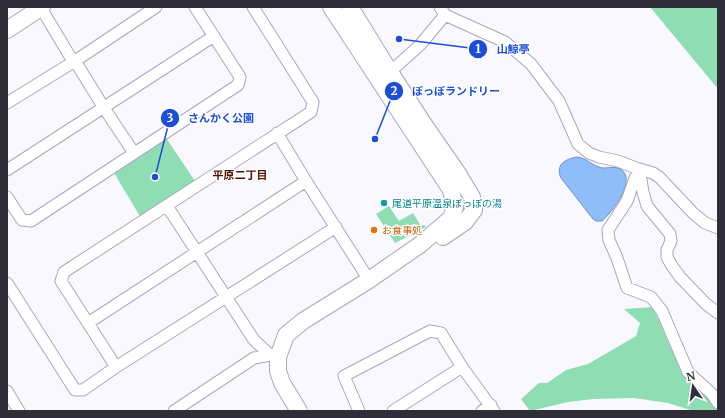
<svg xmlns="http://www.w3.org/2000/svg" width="725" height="418" viewBox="0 0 725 418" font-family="Merriweather,'Noto Sans JP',serif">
  <rect width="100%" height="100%" fill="#f9f8fe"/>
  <path fill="#8fdeb3" d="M650,7H718V89Z
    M166,138L195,181L141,218L114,173Z
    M389,206L399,221L413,213L421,226L424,225L426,227L395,243L376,214Z
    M653,307L669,344L685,373L718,406V411H690V410L668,403L634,398L593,399L568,402L530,411L521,399L539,383H547L566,370L588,364L636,336L640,323L624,309Z"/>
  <path fill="#8ebdfa" stroke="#7292c0" d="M577,157C587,158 590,164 599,167C606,170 613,165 620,169C638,178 612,213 602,221H596L593,219L561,178C555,165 565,159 577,157Z"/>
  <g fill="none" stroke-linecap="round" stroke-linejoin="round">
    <defs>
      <path id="street" d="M41,8L71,58L75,61L104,108L134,153
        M445,15L505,42L531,64L559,101L578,144L589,153L599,157L618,161L636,168L640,175L643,192L647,206L670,234L671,241L667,250V257L672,266L680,277L706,304L718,313
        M390,72L420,45L445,15L440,7
        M7,103L75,61L156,7
        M277,133L306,181L369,280
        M636,168L653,173L659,177L693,213L705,223L718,228
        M7,170L214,36
        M640,175L635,178L627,201L608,230L609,240L617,258L627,288L651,297L662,311L688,372L712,394L718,403
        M7,197L22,220L31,221L238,85L240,77L195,7
        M167,206L254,340L270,355
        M7,283L75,390H83L116,367L336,227
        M88,323L306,181
        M116,367L61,281L64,272L311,112L313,102L253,7
        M7,391L19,411
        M174,411L254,358L270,355L275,356
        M359,411L344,376L430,331L441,333L462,367L494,411
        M393,411L462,367
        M482,411L491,405"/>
      <path id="secondary" d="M350,7L390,72L425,126L457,172L472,197L474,210L465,222L443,237
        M7,30L42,7
        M299,411L282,383L278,371V357L286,335L303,321L369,280L421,244L451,218L455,207L451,190L331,7"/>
    </defs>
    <use href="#street" stroke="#aba5bf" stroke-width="13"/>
    <use href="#secondary" stroke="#aba5bf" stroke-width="18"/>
    <use href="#street" stroke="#fff" stroke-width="11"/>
    <use href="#secondary" stroke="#fff" stroke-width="16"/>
  </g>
  <circle fill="#0f9aa8" stroke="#fff" stroke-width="1.5" cx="384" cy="203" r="4"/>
  <circle fill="#e8710a" stroke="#fff" stroke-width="1.5" cx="374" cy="230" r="4"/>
  <g text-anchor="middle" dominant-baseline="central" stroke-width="3" stroke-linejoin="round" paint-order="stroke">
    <g font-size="10" fill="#0d838f" stroke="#fff" text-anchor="start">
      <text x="392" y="203">尾道平原温泉ぽっぽの湯</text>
    </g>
    <g font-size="10" fill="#c56008" stroke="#fff" text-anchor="start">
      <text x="382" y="230">お食事処</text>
    </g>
    <g font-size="11" font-weight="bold" fill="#510f00" stroke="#fff">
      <text x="240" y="175">平原二丁目</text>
    </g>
  </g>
  <path fill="none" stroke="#1d4ed8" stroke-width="1.5" d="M399 39L478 49M375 139L394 91M155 177L170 118"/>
  <g fill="#1d4ed8" stroke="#fff" stroke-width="1.5">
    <circle cx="399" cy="39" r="4"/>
    <circle cx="375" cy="139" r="4"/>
    <circle cx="155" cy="177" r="4"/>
    <circle cx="478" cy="49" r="10"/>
    <circle cx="394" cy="91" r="10"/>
    <circle cx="170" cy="118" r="10"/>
  </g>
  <g font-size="12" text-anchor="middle" font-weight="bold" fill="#fff">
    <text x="478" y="53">1</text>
    <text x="394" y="95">2</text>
    <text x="170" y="122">3</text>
  </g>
  <g font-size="11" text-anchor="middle" font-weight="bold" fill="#1d4ed8" stroke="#fff" stroke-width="3" stroke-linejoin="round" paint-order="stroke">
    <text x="513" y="53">山鯨亭</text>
    <text x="456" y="95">ぽっぽランドリー</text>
    <text x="221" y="122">さんかく公園</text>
  </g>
  <rect width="725" height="418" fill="none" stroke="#302e38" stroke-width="16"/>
  <g transform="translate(693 386) rotate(347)" stroke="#ffffff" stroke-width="3" paint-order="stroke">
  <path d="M0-3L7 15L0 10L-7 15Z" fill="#302e38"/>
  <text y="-6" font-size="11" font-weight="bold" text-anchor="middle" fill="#302e38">N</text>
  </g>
</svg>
